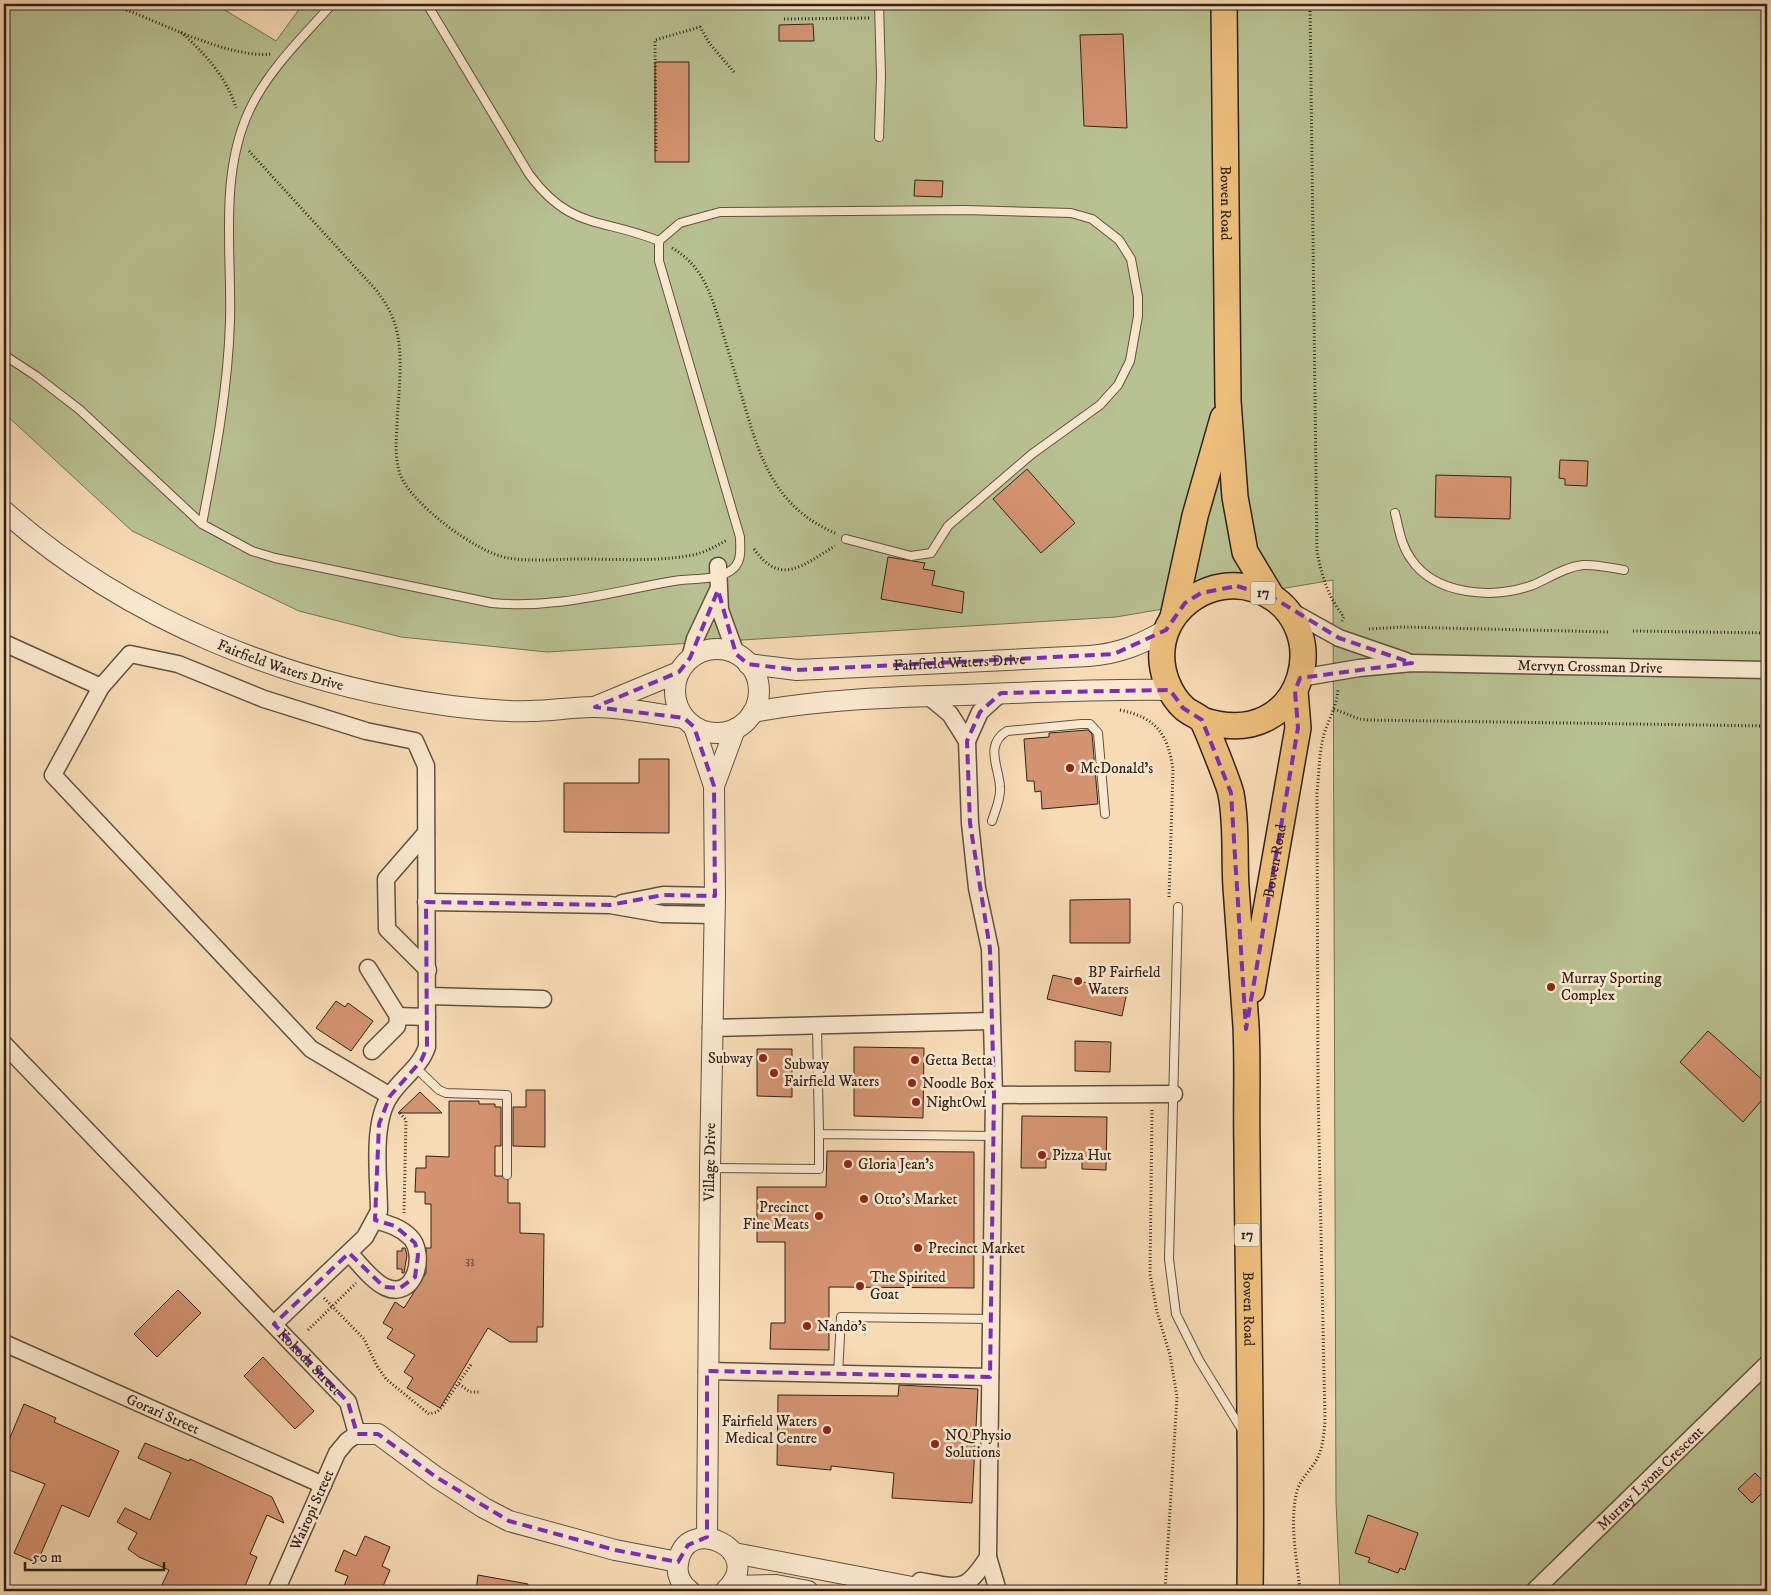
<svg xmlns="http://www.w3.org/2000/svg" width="1771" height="1595" viewBox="0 0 1771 1595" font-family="'IM FELL DW Pica',serif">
  <rect width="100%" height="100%" fill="#f7dbb4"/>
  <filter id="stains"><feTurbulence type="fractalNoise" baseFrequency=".004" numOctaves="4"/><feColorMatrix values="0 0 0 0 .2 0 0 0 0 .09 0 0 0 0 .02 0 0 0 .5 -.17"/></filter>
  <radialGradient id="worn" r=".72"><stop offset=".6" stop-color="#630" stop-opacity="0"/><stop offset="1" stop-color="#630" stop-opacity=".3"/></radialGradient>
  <path fill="#b8c191" stroke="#747256" d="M4,4H215L276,41L303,4H1767V1591H1340L1336,1502L1333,580L1116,617L547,652L401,637L299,611L132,531L4,413Z"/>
  <path fill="#d49471" stroke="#30221c" d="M813,24L814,41H779V25Z
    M1123,34L1127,128L1084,126L1080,35Z
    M655,62H689V162H655Z
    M915,180L943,181L942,197L914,196Z
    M1560,460L1588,461L1587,486L1565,485V479L1559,478Z
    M1027,469L1075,523L1041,553L993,499Z
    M1436,475L1511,477L1510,519L1435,517Z
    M888,557L925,563L923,569L935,571L932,585L964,592L962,613L881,599Z
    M1088,730L1092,734L1098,804L1042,809L1041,791L1035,792L1034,781H1027L1024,739L1049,737V733Z
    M639,759H669V833L564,832V783H639Z
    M1130,899V943H1070V900Z
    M1053,975L1127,992L1122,1016L1047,999Z
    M336,1001L345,1007L348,1003L373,1021L351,1051L316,1028Z
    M1708,1031L1767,1084V1094L1743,1122L1680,1062Z
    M1075,1041L1111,1042L1110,1072L1075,1071Z
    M854,1047L924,1048L923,1118L854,1116Z
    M757,1049H792V1097L757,1096Z
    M526,1090H545V1147L513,1146V1107H526Z
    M420,1092L442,1113H398Z
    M449,1101H479V1104H495V1107H501V1146H495V1176H502L508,1180V1203H520V1233L544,1234L543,1327H537V1342H510L488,1328L440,1408L407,1388L413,1378L404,1372L415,1355L387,1338L393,1329L383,1323L395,1302L404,1308L426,1273V1248H431V1204H425V1192H415L416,1168H426V1156L449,1157Z
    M1022,1116L1107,1117L1106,1170L1082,1169V1159H1046V1168H1021Z
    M827,1151L974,1152V1288L829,1287V1350L770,1349L771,1323H785V1242H757V1187H826Z
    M402,1248H405L407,1255L404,1273H402V1269H397V1251H402Z
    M178,1290L201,1313L157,1357L134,1334Z
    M263,1357L314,1411L295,1429L244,1376Z
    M899,1385L978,1389L972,1503L892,1498L894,1473L831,1466V1470L777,1465L778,1395L898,1396Z
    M24,1404L56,1418L54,1422L119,1451L89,1517L62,1505L37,1563L14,1553L45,1484L4,1468V1452Z
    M145,1443L189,1461L190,1459L272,1497L284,1523L267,1515L250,1554L257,1557L243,1591H159L169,1570L139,1557L128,1549L137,1533L117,1522L125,1508L150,1520L171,1473L138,1458Z
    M1755,1473L1767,1485V1488L1752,1503L1738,1489Z
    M1368,1515L1418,1533L1405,1570L1400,1568L1398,1573L1368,1562L1370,1558L1355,1553Z
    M365,1536L390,1547L382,1566L390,1570L381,1591H342L348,1576L335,1571L344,1550L356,1556Z
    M478,1575L528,1584L527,1591H476Z"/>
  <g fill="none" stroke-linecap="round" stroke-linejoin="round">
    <defs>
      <path id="service" d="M427,4L529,174C571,231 601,217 659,241
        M879,137L881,76L879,4
        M4,355L36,376L80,410L202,524L252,551L275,558L492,603C558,609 610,592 674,581C691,578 716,581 730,571C743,563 740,549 740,537L659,261V241L680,223L720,212L965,210L1071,213L1092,219L1119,240L1131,259L1138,297V316L1130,361L1118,385L1100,405L1032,454L948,526L931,553L911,556L846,539
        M1395,513C1399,529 1401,545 1411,559C1436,596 1494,599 1533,585C1549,578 1565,567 1583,565C1596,564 1611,568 1624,570
        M202,524C215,457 228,390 230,321C232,253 219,176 249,111C268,70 303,37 332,4
        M992,821C995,811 1001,799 1000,787C999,767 984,745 1007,731L1081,724H1090L1098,733L1105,814
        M1178,907L1169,1259L1176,1314L1199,1360L1242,1430
        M817,1025L819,1134
        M415,1067L439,1090L446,1093L507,1095V1175
        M710,1168L819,1169V1134L993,1136
        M838,1374L841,1317L991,1319"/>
      <g id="minor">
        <path d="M718,566L720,610L736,654"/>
        <path d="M1289,610L1339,638L1406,661"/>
        <path d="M4,643L101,687L130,654L178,664L264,699L366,731L415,741L426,766L427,1047C420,1068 401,1078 390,1096C371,1124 379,1178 379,1211L365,1237L274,1324"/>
        <path d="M690,658L695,639L718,590"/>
        <path id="s1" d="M1300,678L1359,668L1412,663L1767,670"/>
        <path d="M101,687L53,775L311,1049L390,1096"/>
        <path d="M927,695L950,714L967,741L970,823L977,888L990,949L994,1095L988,1557L998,1591"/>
        <path d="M967,741L980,712L1001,693"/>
        <path d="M426,833L386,879L387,929L428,970"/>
        <path d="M426,902L610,905L662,914L714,915"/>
        <path d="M622,903L663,895L715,896"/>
        <path d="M368,968L398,1016"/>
        <path d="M429,996L543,999"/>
        <path d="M711,1028L991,1021"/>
        <path id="s2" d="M4,1044L348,1402L357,1434L347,1441L337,1453L276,1591"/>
        <path d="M372,1051L397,1026L398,1016L427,1017"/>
        <path d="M994,1095L1174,1094"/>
        <path d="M349,1253C359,1263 372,1281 385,1287C415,1301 427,1254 410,1237C400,1227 388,1224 375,1220"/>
        <path id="s3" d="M4,1343L323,1485"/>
        <path d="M707,1371L990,1377"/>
        <path d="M920,1581C960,1588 965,1593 988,1557"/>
        <path id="s4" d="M1534,1591L1767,1364"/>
      </g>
      <g id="tertiary">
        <path id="s5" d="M4,511C127,620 289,685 451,706C476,709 505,712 530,711C551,711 573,707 594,707C624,707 655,714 684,718"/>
        <circle cx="717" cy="691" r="42"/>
        <path id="s6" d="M748,664L797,670L1089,656C1118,654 1140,645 1166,630"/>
        <path d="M597,706L679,672"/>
        <path d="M753,712C823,699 894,697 965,695C1034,692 1101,689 1170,690"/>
        <path d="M694,727L714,786L715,896L710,1168L707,1537"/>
        <path d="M714,786L735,729"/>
        <path d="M357,1434H378L436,1477L484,1508L509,1521L615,1550L678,1562"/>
        <path d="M734,1553L933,1591"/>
        <path d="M731,1586L776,1585L808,1591"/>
        <path d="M690,1591C681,1585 676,1574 678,1564C684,1511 769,1550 725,1591"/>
      </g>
      <g id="primary">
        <path id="s7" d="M1224,4L1228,401L1235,497L1245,552L1272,597"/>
        <path d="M1173,617L1195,516L1223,418"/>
        <path id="s8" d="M1202,720C1308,755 1339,616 1254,589C1212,576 1166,605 1162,649C1160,671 1169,695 1185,709C1190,713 1198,716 1202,720C1206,726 1230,787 1231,794C1237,824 1234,857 1236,887C1239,934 1243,980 1246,1026C1248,1066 1246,1106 1247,1146C1248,1294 1252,1443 1250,1591"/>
        <path id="s9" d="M1252,990L1298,728L1295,691"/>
      </g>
    </defs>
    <use href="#service" stroke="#625042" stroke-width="10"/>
    <use href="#minor" stroke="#625042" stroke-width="19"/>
    <use href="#tertiary" stroke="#625042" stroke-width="22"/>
    <use href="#primary" stroke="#30221c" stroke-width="28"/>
    <path stroke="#30221c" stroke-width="3" stroke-dasharray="1 2.5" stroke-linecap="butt" d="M110,4C153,18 227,59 271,54
      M1310,4L1317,552C1322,577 1328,597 1344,617L1342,621
      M784,19L869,18
      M181,32C205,54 226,76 236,108
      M249,151L377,291C381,297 386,303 389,310C407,343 398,390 397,426C396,442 395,459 400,474C411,504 477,553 508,558C531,562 556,559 580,559C616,559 656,562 693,555C706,552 716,546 727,540
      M656,151L655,40L700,27L710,44L734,72
      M672,248C703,266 711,294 721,327C729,353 737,380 745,407C762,465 778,509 837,534
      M754,549C781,587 803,565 835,546
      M1369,629L1403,627L1609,632
      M1633,631L1767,633
      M1334,709L1359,719L1368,720L1767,726
      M1120,710C1157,718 1168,734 1173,770L1169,898
      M1152,1110L1150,1274L1157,1312L1170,1355L1177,1397L1165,1591
      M400,1113L406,1120L404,1213
      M324,1298L364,1339L377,1366L386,1379L429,1414L437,1412L442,1407L472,1363
      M308,1330L356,1283
      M459,1384L470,1392H479
      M1300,1591C1297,1560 1289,1522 1297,1491C1301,1478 1311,1470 1317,1459C1323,1447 1324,1434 1325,1421L1318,1091L1317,793C1319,773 1319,753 1324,734C1329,718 1337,706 1338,689"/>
    <use href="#service" stroke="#fae8ce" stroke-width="8"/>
    <use href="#minor" stroke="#fae8ce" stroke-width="16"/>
    <use href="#tertiary" stroke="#fae8ce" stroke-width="20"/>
    <use href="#primary" stroke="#ecbe7a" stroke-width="25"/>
  </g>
  <path fill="none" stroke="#7b2cbf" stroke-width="4" stroke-dasharray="10 6" stroke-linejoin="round" d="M1237,586L1272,597L1339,638L1412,663L1300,678L1295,691L1298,728L1246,1029L1231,793L1202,720L1183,708L1170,690L1001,693L980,712L967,741L970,823L990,949L994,1095L990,1377L707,1371V1537L688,1545L678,1562L615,1550L509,1521L436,1477L378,1434H357L348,1402L274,1324L349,1253L384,1287L400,1288L415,1277L418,1255L415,1243L395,1226L375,1220L379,1124L390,1096L421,1061L427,1047L426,902L610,905L663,895L715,896L714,786L694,727L684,718L595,707L679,672L690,658L718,590L736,654L748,664L797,670L1114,654L1166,630L1185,603L1201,593Z"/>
  <g fill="#8f2418" stroke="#fae8ce" stroke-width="2">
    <circle cx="1070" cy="768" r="5"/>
    <circle cx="1078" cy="981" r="5"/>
    <circle cx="1551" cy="987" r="5"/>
    <circle cx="763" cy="1058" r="5"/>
    <circle cx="915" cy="1060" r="5"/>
    <circle cx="774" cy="1073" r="5"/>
    <circle cx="912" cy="1083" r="5"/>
    <circle cx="916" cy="1102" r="5"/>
    <circle cx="1042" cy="1155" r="5"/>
    <circle cx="848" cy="1164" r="5"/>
    <circle cx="864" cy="1199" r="5"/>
    <circle cx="819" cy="1216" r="5"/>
    <circle cx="918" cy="1248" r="5"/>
    <circle cx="860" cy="1286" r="5"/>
    <circle cx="807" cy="1326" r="5"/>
    <circle cx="827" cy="1430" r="5"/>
    <circle cx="935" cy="1444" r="5"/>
  </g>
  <g text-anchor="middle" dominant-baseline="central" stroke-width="5" stroke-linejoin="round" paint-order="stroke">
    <g font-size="12" fill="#593e31">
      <text x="470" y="1260">33</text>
    </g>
    <g fill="#fae8ce" stroke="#6d5d51" stroke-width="1">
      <rect x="1250.5" y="581.5" width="25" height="23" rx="4"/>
      <rect x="1234.5" y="1223.5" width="25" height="23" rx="4"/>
    </g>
    <g font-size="14" font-weight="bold" fill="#30221c">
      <text x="1263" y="593">17</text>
      <text x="1247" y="1235">17</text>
    </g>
    <g font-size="15" fill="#30221c" stroke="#fae8ce">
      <text stroke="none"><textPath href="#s7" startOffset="199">Bowen Road</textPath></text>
      <text stroke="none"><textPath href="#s6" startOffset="212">Fairfield Waters Drive</textPath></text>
      <text stroke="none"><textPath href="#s5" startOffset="319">Fairfield Waters Drive</textPath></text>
      <text stroke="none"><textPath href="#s1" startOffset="291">Mervyn Crossman Drive</textPath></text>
      <text stroke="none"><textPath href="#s9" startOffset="131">Bowen Road</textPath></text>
      <text transform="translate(710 1162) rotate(-89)">Village Drive</text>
      <text stroke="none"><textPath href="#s8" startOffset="1038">Bowen Road</textPath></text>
      <text stroke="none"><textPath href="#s2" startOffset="441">Kokoda Street</textPath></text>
      <text stroke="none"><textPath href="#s3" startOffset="174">Gorari Street</textPath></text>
      <text stroke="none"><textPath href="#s4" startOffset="162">Murray Lyons Crescent</textPath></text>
      <text transform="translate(312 1510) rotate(-66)">Wairopi Street</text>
    </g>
    <g font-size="15" fill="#30221c" stroke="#fae8ce" text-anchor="start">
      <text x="1080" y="768">McDonald's</text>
      <text x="1088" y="972">BP Fairfield<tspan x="1088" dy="17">Waters</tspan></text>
      <text x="1561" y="978">Murray Sporting<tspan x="1561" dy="17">Complex</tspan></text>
      <text x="753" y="1058" text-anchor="end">Subway</text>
      <text x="925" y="1060">Getta Betta</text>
      <text x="784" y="1064">Subway<tspan x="784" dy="17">Fairfield Waters</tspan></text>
      <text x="922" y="1083">Noodle Box</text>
      <text x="926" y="1102">NightOwl</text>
      <text x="1052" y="1155">Pizza Hut</text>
      <text x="858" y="1164">Gloria Jean's</text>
      <text x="874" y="1199">Otto’s Market</text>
      <text x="809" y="1207" text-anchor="end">Precinct<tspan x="809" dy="17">Fine Meats</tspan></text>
      <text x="928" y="1248">Precinct Market</text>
      <text x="870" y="1277">The Spirited<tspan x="870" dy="17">Goat</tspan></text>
      <text x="817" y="1326">Nando's</text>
      <text x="817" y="1421" text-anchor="end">Fairfield Waters<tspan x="817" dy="17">Medical Centre</tspan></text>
      <text x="945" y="1435">NQ Physio<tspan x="945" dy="17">Solutions</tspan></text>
    </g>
  </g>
  <rect width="1771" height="1595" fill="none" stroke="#f7dbb4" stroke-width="20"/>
  <rect x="5" y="5" width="1761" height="1585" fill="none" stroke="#30221c" stroke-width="2.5"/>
  <rect x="10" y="10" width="1751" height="1575" fill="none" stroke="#30221c"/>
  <path d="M25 1562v8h139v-8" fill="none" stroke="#30221c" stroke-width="2.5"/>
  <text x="32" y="1562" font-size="15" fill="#30221c" stroke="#fae8ce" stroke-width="4" paint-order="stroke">50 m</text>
  <rect width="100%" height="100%" filter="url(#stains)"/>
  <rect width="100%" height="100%" fill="url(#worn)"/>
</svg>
